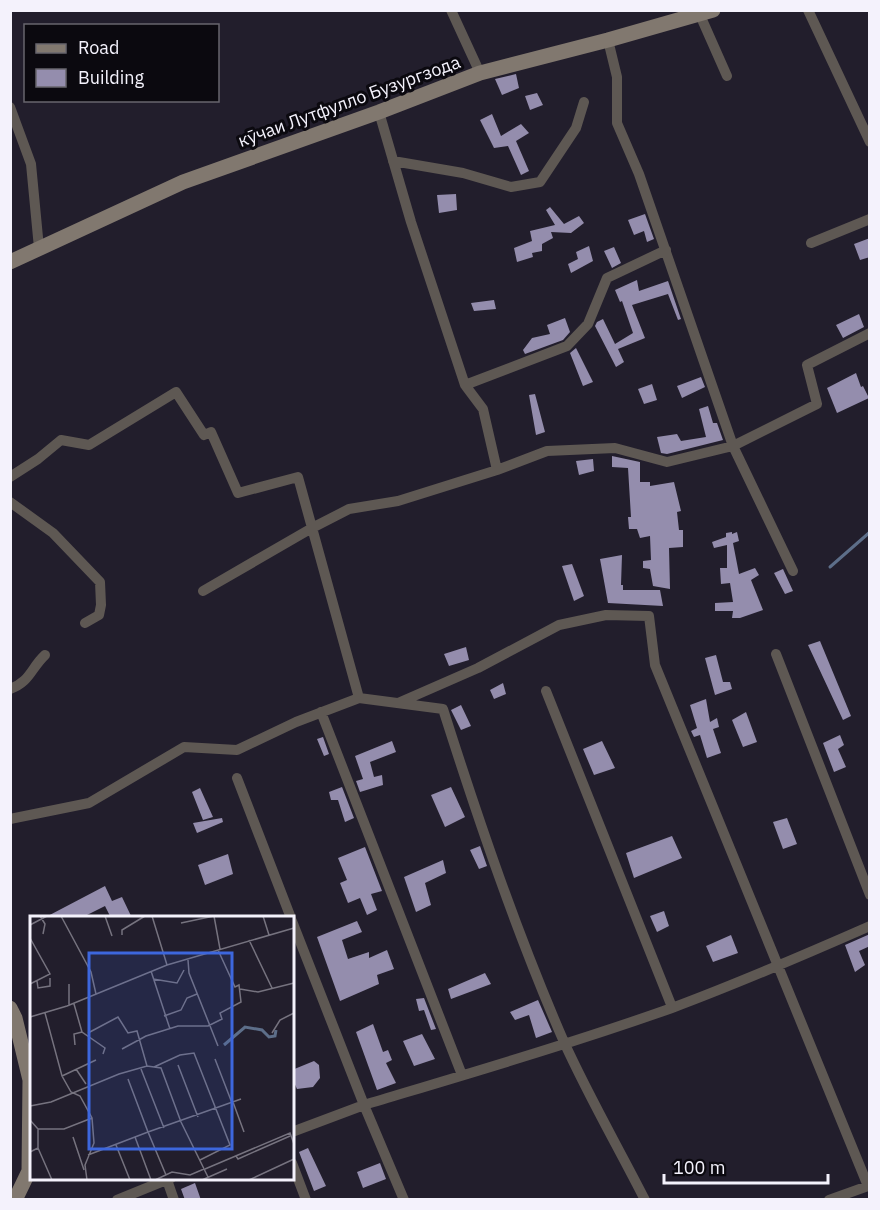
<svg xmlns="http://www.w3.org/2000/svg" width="880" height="1210" viewBox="0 0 880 1210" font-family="'IBM Plex Sans',sans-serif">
  <rect width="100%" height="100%" fill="#221e2c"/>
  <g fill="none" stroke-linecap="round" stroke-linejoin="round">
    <path stroke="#5d6e89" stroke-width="3" d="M830,567L870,532"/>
  </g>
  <path fill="#948dad" d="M516,74L519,88L502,95L495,79Z
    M537,93L543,105L530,110L525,96Z
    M492,114L501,136L521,124L529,133L516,141L529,171L521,175L508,146L494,148L480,120Z
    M456,194L457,210L439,213L437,195Z
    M550,207L564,224L579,216L584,223L571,233L551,232L553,238L542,244V251L532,253L533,257L517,262L514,248L532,241L530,231L555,225L546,210Z
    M645,214L654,239L647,242L644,231L634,235L628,220Z
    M870,238V257L860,260L854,244Z
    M589,246L593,261L571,273L568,264L578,259L576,252Z
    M614,247L621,263L612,268L604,251Z
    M637,280L639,291L668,281L681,319L678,320L668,294L632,305L645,338L618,349L624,362L616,367L595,326L597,322L603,319L615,344L633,333L622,301L620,302L615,290Z
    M494,300L496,309L474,311L471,303Z
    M859,314L864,327L843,338L836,325Z
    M565,318L570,332L563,340L525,354L523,350L532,338L550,334L547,325Z
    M576,348L593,382L583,386L570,353Z
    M856,373L861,387L863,386L869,398L837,413L827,388Z
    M701,377L705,387L682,398L677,386Z
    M652,384L657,400L644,404L638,389Z
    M535,394L545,432L536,435L529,395Z
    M708,406L713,423H717L723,440L667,454L661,453L657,437L677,434L681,441L706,437L699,409Z
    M612,456L640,462V482H650V486L674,482L681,511L677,512L679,530H683V547L669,548L670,589L653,586L650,569L643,568V561L651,560L650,536L640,538L637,529H629L628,517H631L628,468L612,467Z
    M593,459L594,471L579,475L576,461Z
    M732,532V534L737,532L739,541L733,543L739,574L755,568L759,575L751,580L763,610L740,618H732L733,611H715V603L733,602L730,583L721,584L720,568H727V545L714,548L712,542L726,537V533Z
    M622,555L621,585H623V590H660L663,606L608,603L600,559Z
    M572,564L584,596L574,601L562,566Z
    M783,569L793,591L785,594L774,573Z
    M820,641L851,716L843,720L808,645Z
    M466,647L469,660L449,666L444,654Z
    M716,655L723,682H730L732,689L715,695L705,658Z
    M503,683L506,694L494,699L490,690Z
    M706,699L710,722L717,718L719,727L713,729L721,753L707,758L700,735L694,737L691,731L697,728L690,705Z
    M461,705L471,726L461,730L451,710Z
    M746,712L757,742L743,747L732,720Z
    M840,735L844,745L838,749L846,767L834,772L823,743Z
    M323,737L329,754L324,756L317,739Z
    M392,741L396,752L370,762L374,777L382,775L383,785L360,792L356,781L363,779L355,756Z
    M602,741L615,768L594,775L583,749Z
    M342,787L354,818L345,822L338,800H331L329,792Z
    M451,787L465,817L445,827L431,795Z
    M200,788L213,817L203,820L192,792Z
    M222,818L223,822L197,833L193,823Z
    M787,818L797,844L783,849L773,822Z
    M672,836L682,858L634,878L626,853Z
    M480,846L487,866L479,869L470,850Z
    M365,847L382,891L371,894L377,910L367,915L360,898L348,903L340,883L347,880L338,858Z
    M228,854L233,874L205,885L198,865Z
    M443,860L446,873L425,883L431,905L416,912L404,877Z
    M105,886L112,901L122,897L132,918H111L105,906L81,918H44Z
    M664,911L669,926L657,932L650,916Z
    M357,921L362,932L342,940L348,959L369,952V958L387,950L394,969L377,975L379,984L340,1001L317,937Z
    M870,934V946L859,951L865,965L855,972L845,945Z
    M731,935L738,953L713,962L706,946Z
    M485,973L491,984L451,999L448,989Z
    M424,998L436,1029L431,1030L424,1010L419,1011L416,999Z
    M538,1000L552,1032L536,1038L529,1015L515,1020L510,1012Z
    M373,1024L383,1052L388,1050L392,1060L386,1063L396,1083L377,1090L356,1032Z
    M422,1034L435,1059L414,1066L403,1041Z
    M314,1061L319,1065L320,1078L313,1087L297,1089L292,1078V1070Z
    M308,1148L326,1186L314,1191L299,1152Z
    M380,1163L386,1179L363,1188L357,1172Z
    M195,1183L201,1200H185L181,1189Z"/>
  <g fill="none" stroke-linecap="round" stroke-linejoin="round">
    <path stroke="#5e5853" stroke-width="10" d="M451,10L480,73
      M808,10L870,142
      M700,15L727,76
      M608,40L617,77V123L639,174L733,446L793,571
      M10,107L31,164L39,248
      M379,112L411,222L465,385L483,409L497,470
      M393,161L463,173L511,187L540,182L576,128L584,102
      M811,243L870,219
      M465,385L567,346L588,324L607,278L666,250
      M10,477L38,459L61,440L89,445L176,392L204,435L211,432L238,493L298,477L359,698
      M10,502L53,533L100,582L101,605L99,615L85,623
      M203,591L312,528L349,509L398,501L497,470L547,451L615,448L667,462L733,446L817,404L807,365L870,333
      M776,654L870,895
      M10,689C30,682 31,668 45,655
      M546,691L672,1007
      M398,703L478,668L559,625L606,615L649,616L655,665L868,1186L829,1200
      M321,712L462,1075
      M237,778L291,918
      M10,819L89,803L184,747L237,750L296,722L359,698L443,709C479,822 517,934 564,1042C588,1095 618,1147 645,1200
      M292,921L364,1105C467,1074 570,1044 672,1008C739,983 804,955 870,926
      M292,1132L364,1105L404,1200
      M292,1163L306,1200
      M167,1180L174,1200
      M117,1200L171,1178"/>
    <path stroke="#81786f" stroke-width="15" d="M10,262L183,182L379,112L480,73L608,40L713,10
      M10,1008L15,1018L30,1080L29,1171L15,1200"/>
  </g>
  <g text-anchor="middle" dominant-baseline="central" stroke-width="6" stroke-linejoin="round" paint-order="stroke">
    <g font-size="18" fill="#f4f2fc" stroke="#0b090f">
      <text transform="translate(349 101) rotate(-20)">кӯчаи Лутфулло Бузургзода</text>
    </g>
  </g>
  <g transform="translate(30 916)">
    <rect width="264" height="264" fill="#221e2c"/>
    <path fill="none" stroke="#5d6e89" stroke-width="3" d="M194,129L215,111L232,114L239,121L245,120L246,114"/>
    <path fill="none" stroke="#76737f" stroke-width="1.5" d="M10,0L15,8L13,18M31,0L61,56L66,78M75,0L82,20M122,0L137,49M184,0L190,33M233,0L239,19M151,7L184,0M0,9L17,0M92,19V14L115,0M0,22L20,58L0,68M219,24L242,72M158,44L159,57L188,130M121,55L140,113M123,63L147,67L154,54M7,65L8,72L20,70V62M39,68V89M210,73L228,76L264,67M44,88L52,116L75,132L73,138M15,97L32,160L41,176L50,180L62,202L64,227L55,249L57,264M134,100L151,94L157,82L167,78M0,101L37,90L137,49L264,12M58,117L88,101L98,117L107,115L117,150M242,117L250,104L264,97M45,129L44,118L52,116M92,133L116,120L148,110H178L192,103L190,97L211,86L209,69L205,71L188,34M185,143L202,187M148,149L168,201M124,151L150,139L164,137L200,229L170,244M46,153L56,168M111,153L134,212M32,160L66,144M98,163L118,216L211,183M203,186L214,216M0,190L21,186L89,158L117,150L131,152L151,206L178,261M0,204L8,213H34L62,202M43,221L54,254M105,221L121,264M86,229L100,264M8,232L22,264M0,236L8,232V213M58,239L118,216L136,259M206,240L208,243L260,220M175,253L260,217L264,228M125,264L142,256L160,259L174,253M172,264L197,253M219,264L264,243"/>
    <path fill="#3d67dd" fill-opacity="0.15" stroke="#3d67dd" stroke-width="3" d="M59,37H202V233H59Z"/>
    <rect width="264" height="264" fill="none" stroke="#f4f2fc" stroke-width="3"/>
  </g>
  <rect width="880" height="1210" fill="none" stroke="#f4f2fc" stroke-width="24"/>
  <rect x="24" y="24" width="195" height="78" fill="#0b090f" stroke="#68666e" stroke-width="1.5"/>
  <rect x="36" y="44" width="30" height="9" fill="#81786f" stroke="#68666e" stroke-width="1.5"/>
  <text x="78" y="54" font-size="18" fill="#f4f2fc">Road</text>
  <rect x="36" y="69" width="30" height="18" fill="#948dad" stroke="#68666e" stroke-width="1.5"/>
  <text x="78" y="84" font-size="18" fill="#f4f2fc">Building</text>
  <path d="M664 1174v9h164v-9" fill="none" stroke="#f4f2fc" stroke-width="3"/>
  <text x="673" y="1174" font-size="18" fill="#f4f2fc" stroke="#0b090f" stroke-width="4.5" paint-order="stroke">100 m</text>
</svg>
